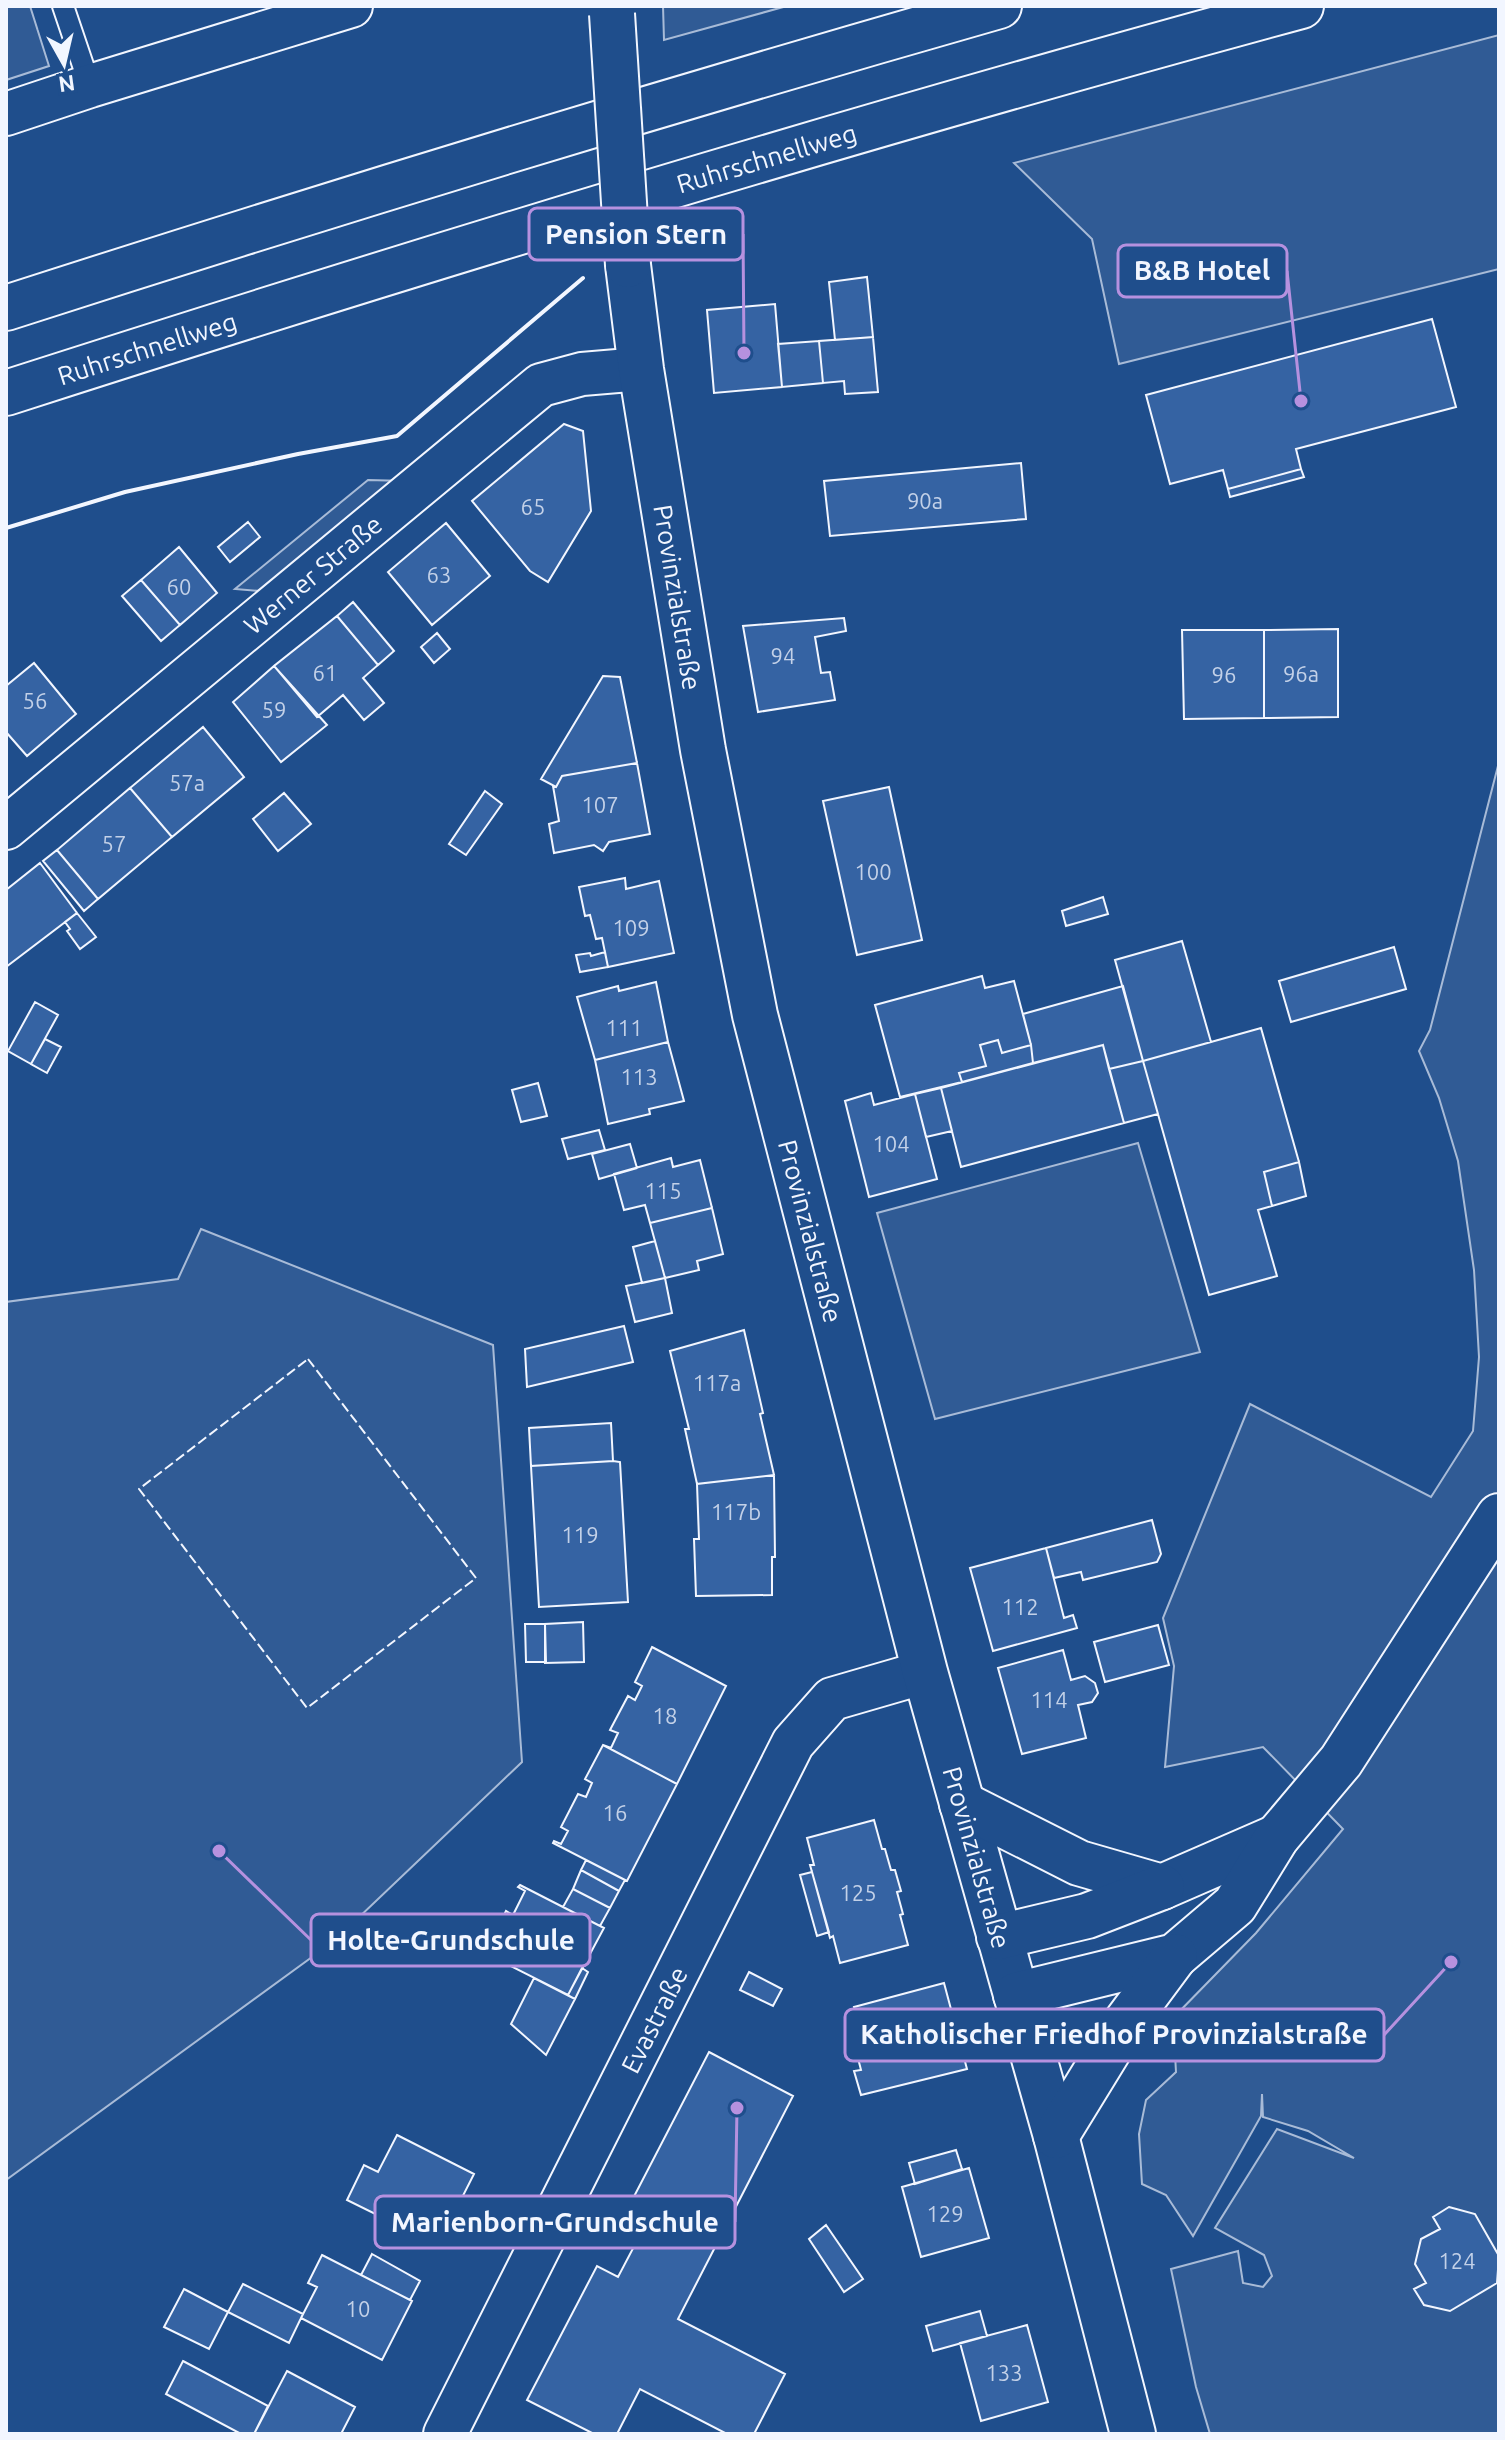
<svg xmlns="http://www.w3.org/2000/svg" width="1505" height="2440" viewBox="0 0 1505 2440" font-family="Ubuntu,sans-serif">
  <rect width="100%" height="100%" fill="#1f4e8c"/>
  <path fill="#305b95" stroke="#a8bbd7" stroke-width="2" d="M6,6H30L49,66L6,80Z
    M663,6H787L664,40Z
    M1499,35V269L1119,364L1092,239L1014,163Z
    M368,480L405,481L273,592L235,589Z
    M1499,762V2434H1210L1196,2387L1171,2269L1238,2251L1243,2283L1263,2287L1272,2276L1264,2255L1215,2228L1277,2129L1354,2158L1308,2131L1263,2117L1262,2094L1261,2116L1193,2236L1166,2195L1142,2184L1139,2134L1146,2100L1176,2072L1173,2018L1256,1933L1343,1829L1263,1747L1165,1767L1174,1666L1163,1618L1250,1404L1431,1497L1473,1431L1479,1357L1474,1270L1458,1161L1439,1098L1419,1051L1430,1030Z
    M1138,1143L1200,1352L935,1419L877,1213Z
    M201,1229L493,1345L522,1762L334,1941L6,2180V1302L178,1279Z"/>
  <path fill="#3563a3" stroke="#f2f6ff" stroke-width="2" d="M867,277L873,337L835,340L829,282Z
    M775,304L782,387L714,393L707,310Z
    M1432,319L1456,407L1296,449L1301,469L1228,489L1223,470L1170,484L1146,395Z
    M873,337L878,392L845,394L844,381L823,383L819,341Z
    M819,341L823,383L782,387L778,344Z
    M564,424L583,431L591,511L548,582L530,571L472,501Z
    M1021,463L1026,519L830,536L824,481Z
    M1301,469L1304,477L1230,497L1228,489Z
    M248,522L260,537L230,562L218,547Z
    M446,523L490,576L432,625L388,572Z
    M179,547L217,593L180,625L141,580Z
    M141,580L180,625L161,641L122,596Z
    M353,602L394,651L378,665L337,616Z
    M337,616L378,665L363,678L384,703L364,720L343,695L317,717L274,666Z
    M844,618L846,631L815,637L821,673L830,672L835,700L758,712L743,626Z
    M1338,629V717L1264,718V630Z
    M1182,630H1264V718L1184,719Z
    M437,633L450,649L434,663L421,647Z
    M34,663L76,714L27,756L6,732V686Z
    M274,666L327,725L281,762L233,702Z
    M603,676L620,677L637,763L562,776L556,787L541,779Z
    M203,727L244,777L172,837L130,788Z
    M637,763L650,834L609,842L603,851L594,845L554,853L549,824L559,821L553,786L556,787L562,776Z
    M889,787L922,940L857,955L823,801Z
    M130,788L172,837L98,899L57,850Z
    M485,791L502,804L466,855L449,844Z
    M284,793L311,824L278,851L253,819Z
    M57,850L98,899L84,911L43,861Z
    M40,863L77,913L6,967V890Z
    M625,878L626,889L659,881L674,953L608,967L602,938L596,939L590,915L585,916L579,887Z
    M1103,897L1108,914L1066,926L1062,911Z
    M77,913L96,937L80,949L67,931L70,929L65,922Z
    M1182,941L1211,1042L1143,1061L1115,960Z
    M1394,947L1406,989L1291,1022L1279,981Z
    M605,952L608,967L580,972L576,955L590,953L591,956Z
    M982,976L985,988L1014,981L1031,1045L1002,1053L998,1040L980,1045L986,1066L959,1073L962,1082L900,1097L875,1005Z
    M656,982L668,1042L595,1060L577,997L618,986L619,991Z
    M1123,986L1143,1061L1109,1069L1103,1045L1033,1063L1031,1045L1023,1014Z
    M35,1002L58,1015L31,1064L8,1051Z
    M1261,1028L1299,1162L1264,1172L1272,1206L1258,1210L1277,1276L1209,1295L1143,1061Z
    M45,1039L61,1047L47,1073L31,1064Z
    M998,1040L1002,1053L1031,1045L1033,1063L962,1082L959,1073L986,1066L980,1045Z
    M668,1042L684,1101L649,1109L650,1114L608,1124L595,1060Z
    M1103,1045L1124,1123L961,1167L941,1088Z
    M1143,1061L1158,1114L1124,1123L1109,1069Z
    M538,1083L547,1116L521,1122L512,1090Z
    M941,1088L952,1131L926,1137L915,1094Z
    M871,1093L874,1105L915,1094L937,1179L869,1197L845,1101Z
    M599,1130L605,1150L568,1159L562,1139Z
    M630,1144L637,1168L599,1179L592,1154Z
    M671,1158L673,1167L700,1160L712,1208L650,1223L645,1205L624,1210L614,1174Z
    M1299,1162L1306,1196L1272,1206L1264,1172Z
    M712,1208L723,1254L697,1261L699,1270L665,1278L650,1223Z
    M655,1241L665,1278L642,1283L633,1247Z
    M665,1278L672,1313L635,1322L626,1286Z
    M624,1326L633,1362L527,1387L525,1349Z
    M744,1330L763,1413L760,1414L774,1475L697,1484L685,1429H689L670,1351Z
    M611,1423L613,1461L531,1466L529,1428Z
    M613,1461L620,1462L628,1602L539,1607L531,1466Z
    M774,1475L775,1557H772V1595L696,1596L694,1539H699L697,1484Z
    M1152,1520L1161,1554L1157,1562L1083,1580L1081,1572L1054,1578L1046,1548Z
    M1046,1548L1064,1618L1073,1615L1077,1628L993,1651L970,1568Z
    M583,1622L584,1662L545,1663V1624Z
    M525,1624H545L546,1662H526Z
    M1158,1625L1169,1665L1105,1682L1094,1642Z
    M652,1647L726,1686L677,1784L603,1745L611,1748L618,1733L610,1730L628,1696L635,1700L642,1686L635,1682Z
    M1063,1650L1071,1680L1085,1676L1095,1683L1098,1693L1092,1702L1078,1705L1086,1738L1022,1754L998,1668Z
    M603,1745L677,1784L627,1881L553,1843L554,1841L561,1844L568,1831L561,1827L578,1794L586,1797L592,1783L585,1779Z
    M874,1820L882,1849H885L891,1870H895L901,1891L897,1892L903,1914L900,1915L908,1945L840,1963L833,1936L830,1938L812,1872L810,1865H814L807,1838Z
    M586,1860L625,1880L619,1891L581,1870Z
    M581,1870L619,1891L610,1908L573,1889Z
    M812,1872L829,1932L817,1936L800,1875Z
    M520,1885L604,1928L568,1995L485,1953L506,1911L513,1915L525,1891L518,1887Z
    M573,1889L610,1908L600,1926L563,1907Z
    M582,1968L588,1972L575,1999L568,1995Z
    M749,1972L782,1989L773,2006L740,1990Z
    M534,1978L575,1999L546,2055L511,2024Z
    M944,1983L967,2069L861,2095L854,2071L861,2070L853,2039L862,2036L854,2007Z
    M709,2052L793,2096L678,2319L785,2374L754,2434H727L640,2389L617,2434H594L527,2400L597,2266L618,2277L649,2218L628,2208Z
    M397,2135L474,2174L438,2245L347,2200L364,2165L378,2172Z
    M956,2150L962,2169L915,2184L909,2163Z
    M969,2168L989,2238L921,2257L902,2187Z
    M1449,2207L1475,2214L1499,2256L1497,2283L1450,2311L1424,2305L1414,2289L1426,2283L1415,2264L1421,2239L1440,2229L1433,2217Z
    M826,2225L863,2279L844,2292L809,2239Z
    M372,2254L420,2281L410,2300L361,2275Z
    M322,2255L412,2301L382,2360L301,2318L317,2287L308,2283Z
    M243,2284L303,2314L289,2343L228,2312Z
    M184,2289L228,2312L209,2349L164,2327Z
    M980,2311L987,2336L933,2351L926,2326Z
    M1027,2325L1048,2402L981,2421L960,2343Z
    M183,2361L268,2406L254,2434H241L166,2394Z
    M287,2371L355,2407L341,2434H254Z"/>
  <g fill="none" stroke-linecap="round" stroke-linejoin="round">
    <defs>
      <path id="lane" d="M63,6L90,86"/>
      <g id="street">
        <path d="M6,114L90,86L351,6"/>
        <path id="s1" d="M6,828L541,385L582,374L641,369"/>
        <path id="s2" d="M445,2434L793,1743L832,1699L925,1672"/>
      </g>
      <g id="primary">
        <path id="s3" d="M628,265L641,369L703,750L755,1015L925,1672L1056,2136L1133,2434"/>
      </g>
      <g id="highway">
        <path d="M6,308C335,202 666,101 999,6"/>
        <path id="s4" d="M6,393C435,255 866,124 1301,6"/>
        <path d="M962,1804L1079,1863L1162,1887L1277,1837"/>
        <path d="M999,1937L1087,1916L1162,1887"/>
        <path d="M1016,1995L1175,1956L1235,1905L1277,1837L1341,1761L1499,1516"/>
        <path d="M1056,2136L1126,2022L1175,1956"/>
      </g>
    </defs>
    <use href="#lane" stroke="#f2f6ff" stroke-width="24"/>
    <use href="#street" stroke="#f2f6ff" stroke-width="46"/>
    <use href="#primary" stroke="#f2f6ff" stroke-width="48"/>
    <use href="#highway" stroke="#f2f6ff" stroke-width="48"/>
    <use href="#lane" stroke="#1f4e8c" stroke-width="20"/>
    <use href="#street" stroke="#1f4e8c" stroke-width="42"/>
    <use href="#primary" stroke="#1f4e8c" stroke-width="44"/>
    <use href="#highway" stroke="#1f4e8c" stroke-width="44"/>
    <defs>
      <path id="primary-bridge" d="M612,14L628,265"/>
    </defs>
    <use href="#primary-bridge" stroke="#f2f6ff" stroke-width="48" stroke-linecap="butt"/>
    <use href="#primary-bridge" stroke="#1f4e8c" stroke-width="44"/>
    <path stroke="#f2f6ff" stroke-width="2" stroke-dasharray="10 4" stroke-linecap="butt" d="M308,1359L476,1578L307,1708L139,1489Z"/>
    <path stroke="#f2f6ff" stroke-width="4" d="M6,528L125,492L298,454L397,436L583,278"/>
  </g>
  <g text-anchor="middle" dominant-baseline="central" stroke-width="6" stroke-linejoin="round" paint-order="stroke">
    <g font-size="22" fill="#c3d1e8">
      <text x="925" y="500">90a</text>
      <text x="533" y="506">65</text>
      <text x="439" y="574">63</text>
      <text x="179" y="586">60</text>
      <text x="783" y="655">94</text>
      <text x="325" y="672">61</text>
      <text x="1301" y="673">96a</text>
      <text x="1224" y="674">96</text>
      <text x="35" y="700">56</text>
      <text x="274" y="709">59</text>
      <text x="187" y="782">57a</text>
      <text x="600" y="804">107</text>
      <text x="114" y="843">57</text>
      <text x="873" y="871">100</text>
      <text x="631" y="927">109</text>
      <text x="624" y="1027">111</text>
      <text x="639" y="1076">113</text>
      <text x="891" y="1143">104</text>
      <text x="663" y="1190">115</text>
      <text x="717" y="1382">117a</text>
      <text x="736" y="1511">117b</text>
      <text x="580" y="1534">119</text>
      <text x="1020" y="1606">112</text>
      <text x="1049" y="1699">114</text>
      <text x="665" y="1715">18</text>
      <text x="615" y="1812">16</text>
      <text x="858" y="1892">125</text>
      <text x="945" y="2213">129</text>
      <text x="1457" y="2260">124</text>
      <text x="358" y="2308">10</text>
      <text x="1004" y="2372">133</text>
    </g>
    <g font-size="26" fill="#f2f6ff" stroke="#1f4e8c">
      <text stroke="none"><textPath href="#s4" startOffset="796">Ruhrschnellweg</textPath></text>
      <text stroke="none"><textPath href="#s4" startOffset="148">Ruhrschnellweg</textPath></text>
      <text stroke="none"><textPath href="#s1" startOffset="398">Werner Straße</textPath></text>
      <text stroke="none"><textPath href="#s3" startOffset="336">Provinzialstraße</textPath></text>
      <text stroke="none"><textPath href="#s3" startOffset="984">Provinzialstraße</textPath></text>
      <text stroke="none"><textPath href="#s3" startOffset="1632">Provinzialstraße</textPath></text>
      <text stroke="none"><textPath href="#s2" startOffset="464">Evastraße</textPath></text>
    </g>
  </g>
  <path fill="none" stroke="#b691df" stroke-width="3" d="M744 353L743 234M1301 401L1287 271M219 1851L311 1940M1451 1962L1384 2035M737 2108L735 2222"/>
  <g fill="#b691df" stroke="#1f4e8c" stroke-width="3">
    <circle cx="744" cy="353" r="8"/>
    <circle cx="1301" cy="401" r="8"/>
    <circle cx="219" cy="1851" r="8"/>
    <circle cx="1451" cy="1962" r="8"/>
    <circle cx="737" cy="2108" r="8"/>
  </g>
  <g fill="#1f4e8c" stroke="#b691df" stroke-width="3">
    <rect x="529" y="208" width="214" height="52" rx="8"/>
    <rect x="1118" y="245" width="169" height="52" rx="8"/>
    <rect x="311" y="1914" width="279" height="52" rx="8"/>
    <rect x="845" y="2009" width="539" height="52" rx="8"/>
    <rect x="375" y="2196" width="360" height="52" rx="8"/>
  </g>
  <g font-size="28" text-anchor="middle" font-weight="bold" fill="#f2f6ff">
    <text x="636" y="244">Pension Stern</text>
    <text x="1202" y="280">B&amp;B Hotel</text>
    <text x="451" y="1950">Holte-Grundschule</text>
    <text x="1114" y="2044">Katholischer Friedhof Provinzialstraße</text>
    <text x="555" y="2232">Marienborn-Grundschule</text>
  </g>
  <rect width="1505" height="2440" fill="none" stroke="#f2f6ff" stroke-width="16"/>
  <g transform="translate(64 64) rotate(172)" stroke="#1f4e8c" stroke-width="6" paint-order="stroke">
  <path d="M0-6L14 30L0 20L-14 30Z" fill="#f2f6ff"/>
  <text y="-12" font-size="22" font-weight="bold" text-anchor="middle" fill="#f2f6ff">N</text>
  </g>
</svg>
